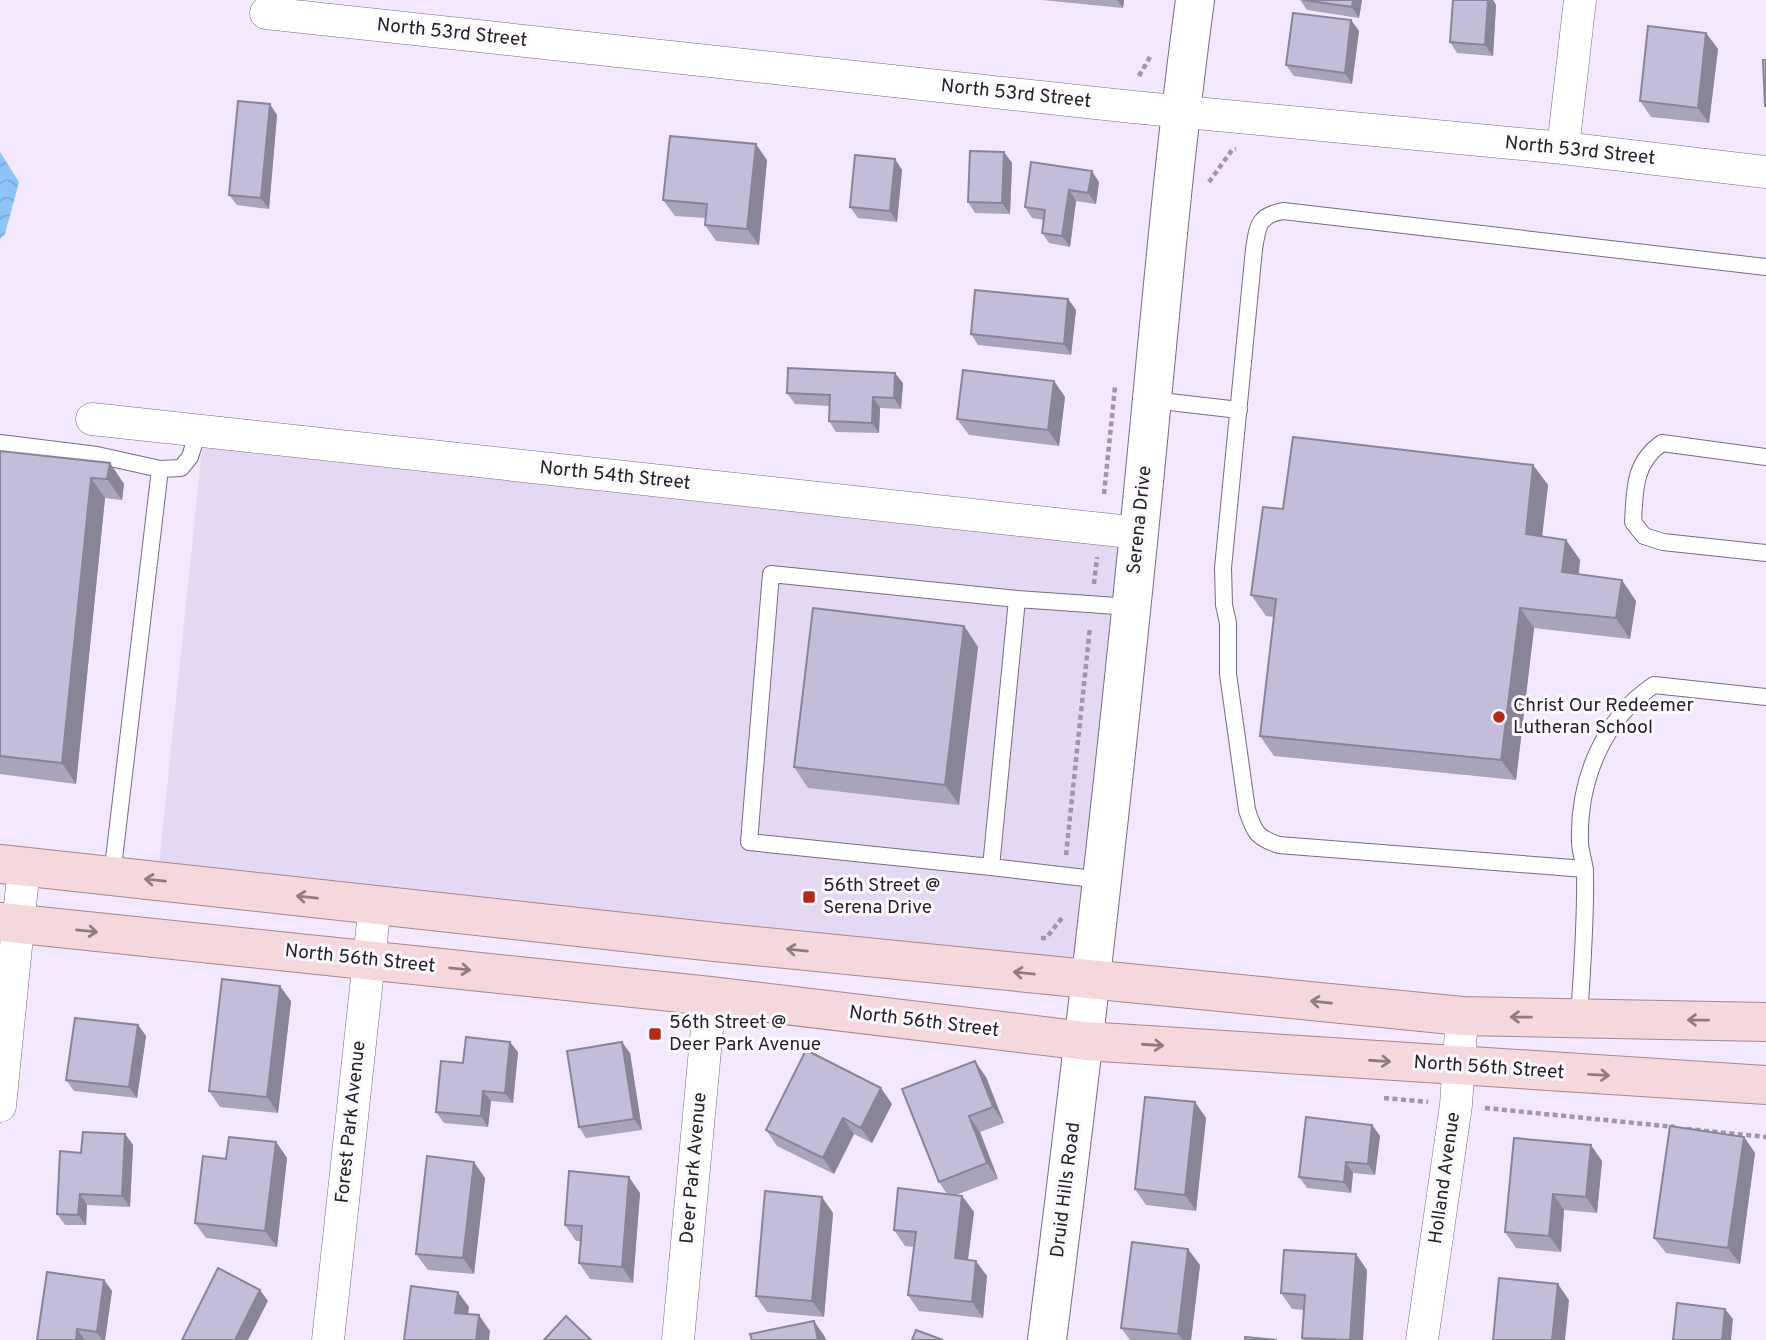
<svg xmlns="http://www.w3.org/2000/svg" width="1766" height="1340" viewBox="0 0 1766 1340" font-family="Overpass,sans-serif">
  <defs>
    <pattern id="water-waves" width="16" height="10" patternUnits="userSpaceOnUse" patternTransform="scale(1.75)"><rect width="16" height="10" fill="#8dc5fa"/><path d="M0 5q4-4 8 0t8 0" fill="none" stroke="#7aa9d6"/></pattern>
  </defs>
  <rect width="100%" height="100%" fill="#f3e8fe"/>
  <path fill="#e5d8f3" d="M206,448L1120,547L1075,962L159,865L202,449Z"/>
  <path fill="url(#water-waves)" d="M0,152L19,182L5,234L0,239Z"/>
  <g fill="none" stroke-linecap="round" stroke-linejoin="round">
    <defs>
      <path id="service" d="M1152,400L1239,410
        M0,443L97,455L160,469L181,468L190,457L198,431
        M1766,457L1662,443C1633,463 1635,491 1633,522L1644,536L1663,542L1766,553
        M991,867L749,842L771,574L1017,599
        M1585,869L1279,845C1257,838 1254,832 1247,810L1228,674V623L1224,605L1223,568L1254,249C1258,225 1258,216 1283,211L1766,267
        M112,876L160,469
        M1102,880L991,867L1017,599L1131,607
        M1579,1018C1582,970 1586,921 1585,873C1585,863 1580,852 1580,842C1578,781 1603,719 1654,685L1766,697"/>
      <path id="minor" d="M266,13L1133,107L1563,148L1766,172
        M1563,148L1580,0
        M92,419L1139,533
        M0,1106L24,866
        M328,1340L375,904
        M678,1340L710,996
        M1422,1340L1456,1105L1462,1016"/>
      <path id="tertiary" d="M1047,1340C1081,1071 1112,802 1139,532C1157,355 1171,177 1195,0"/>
      <path id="primary" d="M0,864L715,942L1462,1016L1766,1022
        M0,922L710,996L1085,1041L1766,1085"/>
    </defs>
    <use href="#service" stroke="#786c84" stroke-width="18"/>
    <use href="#minor" stroke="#786c84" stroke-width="33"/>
    <use href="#tertiary" stroke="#786c84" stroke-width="40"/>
    <use href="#primary" stroke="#a9878e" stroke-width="40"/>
    <path stroke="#9f97a8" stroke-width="4.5" stroke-dasharray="5 3.5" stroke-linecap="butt" d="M1139,76L1150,57
      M1209,182L1232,150L1236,149
      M1104,494L1115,387
      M1094,584L1097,557
      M1066,855L1090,627
      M1041,938H1046L1062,918
      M1384,1098L1428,1102
      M1485,1108L1675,1127
      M1687,1129L1766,1137"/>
    <use href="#service" stroke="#fff" stroke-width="16"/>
    <use href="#minor" stroke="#fff" stroke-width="32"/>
    <use href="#tertiary" stroke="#fff" stroke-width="38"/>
    <use href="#primary" stroke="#f5d8db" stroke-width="38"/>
  </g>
  <path fill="#a9a3bb" d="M1042,0H1124L1123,8Z
    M1300,0H1362L1359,18L1307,10Z
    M1453,0H1493L1496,5L1493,56L1457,53L1450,42Z
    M1351,20L1359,31L1352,84L1294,76L1286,65Z
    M1706,33L1718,49L1709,123L1651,117L1640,101Z
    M277,115L269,209L237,205L229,195Z
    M1004,152L1012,163L1010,214L975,213L968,202Z
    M895,159L902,170L897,222L858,218L850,207Z
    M767,160L759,245L716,241L705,225V218L675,216L663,200Z
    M1031,162L1099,182L1096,204L1076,201L1070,247L1049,243L1042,233L1044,220L1032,218L1025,207Z
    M1068,299L1076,310L1071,355L978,345L971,334Z
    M1054,381L1065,397L1059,446L969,435L957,419Z
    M903,383L901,409L880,408L879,433L836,432L829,421V406L795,404L787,393Z
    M0,451L110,463L124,484L122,500L105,498L76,784L0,774Z
    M1533,465L1548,485L1542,536L1566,540L1580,560L1579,574L1636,601L1630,639L1534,628L1516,780L1274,756L1260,736L1274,617L1266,616L1251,595L1283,509Z
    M964,626L978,647L959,805L808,788L794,767Z
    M291,1001L278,1113L220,1107L209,1091Z
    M138,1025L146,1036L137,1098L74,1091L66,1080Z
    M518,1052L513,1103L491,1101L488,1127L444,1123L436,1112L463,1063Z
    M630,1053L642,1130L586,1138L579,1127Z
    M986,1077L1004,1123L980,1132L998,1179L956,1195L962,1196L974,1212L968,1260L987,1276L983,1318L919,1311L908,1295L914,1247L905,1246L894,1230L947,1194L939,1182Z
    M1195,1102L1206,1118L1196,1211L1146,1205L1135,1189Z
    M892,1104L872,1143L854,1134L834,1174L777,1146L766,1130Z
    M1372,1125L1380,1136L1375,1175L1353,1173L1351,1193L1307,1188L1299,1177Z
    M125,1134L133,1145L130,1207L87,1205L86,1225H65L57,1214L81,1153Z
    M1744,1137L1755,1153L1740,1264L1666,1253L1654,1238Z
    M1514,1138L1602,1161L1597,1213L1564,1210L1561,1252L1516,1248L1505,1232Z
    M276,1142L287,1158L277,1247L206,1238L195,1223Z
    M485,1178L474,1274L428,1270L416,1254Z
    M640,1193L633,1283L590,1279L579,1263L581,1241H576L565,1225Z
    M833,1213L824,1317L767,1312L756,1296Z
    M1200,1265L1191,1340H1130L1121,1328Z
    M1367,1270L1363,1340H1303L1302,1338L1304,1310L1292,1309L1281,1293Z
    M104,1280L112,1291L105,1340H37Z"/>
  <path fill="#898498" d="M1117,0H1124L1123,8Z
    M1353,0H1362L1359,18L1352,7Z
    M1488,0H1493L1496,5L1493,56L1485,45Z
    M1351,20L1359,31L1352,84L1345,73Z
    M1706,33L1718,49L1709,123L1698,108Z
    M270,104L277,115L269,209L261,198Z
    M756,144L767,160L759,245L747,229Z
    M1004,152L1012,163L1010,214L1002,203Z
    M895,159L902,170L897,222L890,211Z
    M1092,171L1099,182L1096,204L1088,193Z
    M1069,190L1076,201L1070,247L1062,236Z
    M1068,299L1076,310L1071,355L1064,344Z
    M895,373L903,383L901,409L894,398Z
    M1054,381L1065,397L1059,446L1048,430Z
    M873,397L880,408L879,433L872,423Z
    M110,463L124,484L122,500L107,479Z
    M1533,465L1548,485L1540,554L1526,534Z
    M91,478L105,498L76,784L62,763Z
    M1566,540L1580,560L1576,593L1562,572Z
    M1622,580L1636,601L1630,639L1616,618Z
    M1520,608L1534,628L1516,780L1501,760Z
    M964,626L978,647L959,805L945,785Z
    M280,986L291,1001L278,1113L267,1097Z
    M138,1025L146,1036L137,1098L129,1087Z
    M510,1042L518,1052L513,1103L505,1093Z
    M622,1042L630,1053L642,1130L634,1119Z
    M975,1061L986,1077L1004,1123L993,1107Z
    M881,1088L892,1104L872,1143L861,1128Z
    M483,1091L491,1101L488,1127L481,1116Z
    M1195,1102L1206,1118L1196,1211L1185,1195Z
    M969,1116L980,1132L998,1179L987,1163Z
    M843,1118L854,1134L834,1174L823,1158Z
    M1372,1125L1380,1136L1375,1175L1368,1164Z
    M125,1134L133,1145L130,1207L122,1196Z
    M1744,1137L1755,1153L1740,1264L1728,1248Z
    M276,1142L287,1158L277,1247L265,1231Z
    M1591,1145L1602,1161L1597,1213L1586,1197Z
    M474,1162L485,1178L474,1274L463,1258Z
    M1346,1162L1353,1173L1351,1193L1344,1182Z
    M629,1177L640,1193L633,1283L622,1267Z
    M80,1194L87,1205L86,1225L78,1215Z
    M1553,1194L1564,1210L1561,1252L1549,1236Z
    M962,1196L974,1212L966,1274L955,1258Z
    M822,1197L833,1213L824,1317L812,1301Z
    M1188,1249L1200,1265L1191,1340H1183L1178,1334Z
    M1356,1254L1367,1270L1363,1340H1350Z
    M976,1261L987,1276L983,1318L972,1302Z
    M104,1280L112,1291L105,1340H102L97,1332Z
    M1558,1284L1569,1300L1565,1340H1552Z
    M260,1290L268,1301L248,1340H235Z
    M458,1292L469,1307L466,1329L455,1313Z
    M1725,1309L1733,1319L1731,1340H1722Z
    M479,1315L490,1331L489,1340H476Z
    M814,1321L825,1337L826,1340H818Z
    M77,1329L85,1340H76Z"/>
  <path fill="#c4bdd9" stroke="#898498" stroke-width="2" d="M1303,0H1353L1352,7Z
    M1453,0H1488L1485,45L1450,42Z
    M1293,13L1351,20L1345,73L1286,65Z
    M1648,26L1706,33L1698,108L1640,101Z
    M1763,60H1766V106H1765Z
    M238,101L270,104L261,198L229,195Z
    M670,136L756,144L747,229L705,225L707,204L663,200Z
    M970,151L1004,152L1002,203L968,202Z
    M855,155L895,159L890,211L850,207Z
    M1031,162L1092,171L1088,193L1069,190L1062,236L1042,233L1045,210L1025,207Z
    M975,290L1068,299L1064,344L971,334Z
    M788,368L895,373L894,398L873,397L872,423L829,421L830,395L787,393Z
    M963,370L1054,381L1048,430L957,419Z
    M1293,437L1533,465L1526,534L1566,540L1562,572L1622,580L1616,618L1520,608L1501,760L1260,736L1276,599L1251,595L1263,507L1283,509Z
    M0,451L110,463L107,479L91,478L62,763L0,756Z
    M813,608L964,626L945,785L794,767Z
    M222,979L280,986L267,1097L209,1091Z
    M75,1018L138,1025L129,1087L66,1080Z
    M466,1037L510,1042L505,1093L483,1091L481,1116L436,1112L441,1061L463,1063Z
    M622,1042L634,1119L579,1127L567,1051Z
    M806,1050L881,1088L861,1128L843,1118L823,1158L766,1130Z
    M975,1061L993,1107L969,1116L987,1163L939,1182L902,1089Z
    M1145,1097L1195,1102L1185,1195L1135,1189Z
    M1306,1117L1372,1125L1368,1164L1346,1162L1344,1182L1299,1177Z
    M1670,1126L1744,1137L1728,1248L1654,1238Z
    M83,1132L125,1134L122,1196L80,1194L78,1215L57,1214L60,1151L81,1153Z
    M229,1137L276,1142L265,1231L195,1223L203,1156L226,1159Z
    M1514,1138L1591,1145L1586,1197L1553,1194L1549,1236L1505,1232Z
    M427,1156L474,1162L463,1258L416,1254Z
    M569,1171L629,1177L622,1267L579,1263L582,1226L565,1225Z
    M898,1188L962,1196L955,1258L976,1261L972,1302L908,1295L916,1232L894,1230Z
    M765,1191L822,1197L812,1301L756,1296Z
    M1132,1242L1188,1249L1178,1334L1121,1328Z
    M1284,1250L1356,1254L1350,1340L1302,1338L1305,1295L1281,1293Z
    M218,1268L260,1290L235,1340H182Z
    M47,1272L104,1280L97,1332L77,1329L76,1340H37Z
    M1499,1278L1558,1284L1552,1340H1493Z
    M411,1286L458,1292L455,1313L479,1315L476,1340H404Z
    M1677,1303L1725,1309L1722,1340H1673Z
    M566,1316L591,1340H544Z
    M814,1321L818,1340H752L750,1334Z
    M916,1330L943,1340H912Z
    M1245,1337L1277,1340H1245Z"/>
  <defs><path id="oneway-shaft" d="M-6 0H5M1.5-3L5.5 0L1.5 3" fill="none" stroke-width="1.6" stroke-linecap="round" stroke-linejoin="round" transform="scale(1.75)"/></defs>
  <g stroke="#8e7c83">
    <use href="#oneway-shaft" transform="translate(155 880) rotate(-174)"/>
    <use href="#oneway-shaft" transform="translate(307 897) rotate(-174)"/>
    <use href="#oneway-shaft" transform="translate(87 931) rotate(6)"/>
    <use href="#oneway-shaft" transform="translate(797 950) rotate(-174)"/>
    <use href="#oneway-shaft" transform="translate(460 969) rotate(6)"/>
    <use href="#oneway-shaft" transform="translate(1024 973) rotate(-174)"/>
    <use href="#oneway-shaft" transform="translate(1321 1002) rotate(-174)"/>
    <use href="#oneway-shaft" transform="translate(1521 1017) rotate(-179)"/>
    <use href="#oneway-shaft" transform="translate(1698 1020) rotate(-179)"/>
    <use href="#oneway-shaft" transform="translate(1153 1045) rotate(4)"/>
    <use href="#oneway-shaft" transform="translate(1380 1061) rotate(4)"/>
    <use href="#oneway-shaft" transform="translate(1599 1075) rotate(3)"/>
  </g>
  <g fill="#b62916" stroke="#fcf9fe" stroke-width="2.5">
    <circle cx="1499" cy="717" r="7"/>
    <rect x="802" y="890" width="14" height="14" rx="3.5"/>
    <rect x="648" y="1027" width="14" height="14" rx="3.5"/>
  </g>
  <g text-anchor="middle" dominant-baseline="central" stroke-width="6" stroke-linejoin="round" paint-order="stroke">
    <g font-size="19" fill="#26212b" stroke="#fcf9fe">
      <text transform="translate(452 33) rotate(6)">North 53rd Street</text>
      <text transform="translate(1016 94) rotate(6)">North 53rd Street</text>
      <text transform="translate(1580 151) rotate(6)">North 53rd Street</text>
      <text transform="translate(615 476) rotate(6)">North 54th Street</text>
      <text transform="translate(1140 520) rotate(-84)">Serena Drive</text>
      <text transform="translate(360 959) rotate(6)">North 56th Street</text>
      <text transform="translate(924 1022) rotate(7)">North 56th Street</text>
      <text transform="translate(1489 1068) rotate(4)">North 56th Street</text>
      <text transform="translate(351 1122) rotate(-84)">Forest Park Avenue</text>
      <text transform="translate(694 1168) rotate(-85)">Deer Park Avenue</text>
      <text transform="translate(1445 1178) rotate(-82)">Holland Avenue</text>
      <text transform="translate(1066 1190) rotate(-83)">Druid Hills Road</text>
    </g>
    <g font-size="19" fill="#26212b" stroke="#fcf9fe" text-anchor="start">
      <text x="1513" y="706">Christ Our Redeemer<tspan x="1513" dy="22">Lutheran School</tspan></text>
      <text x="823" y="886">56th Street @<tspan x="823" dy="22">Serena Drive</tspan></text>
      <text x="669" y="1023">56th Street @<tspan x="669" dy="22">Deer Park Avenue</tspan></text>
    </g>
  </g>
</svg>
